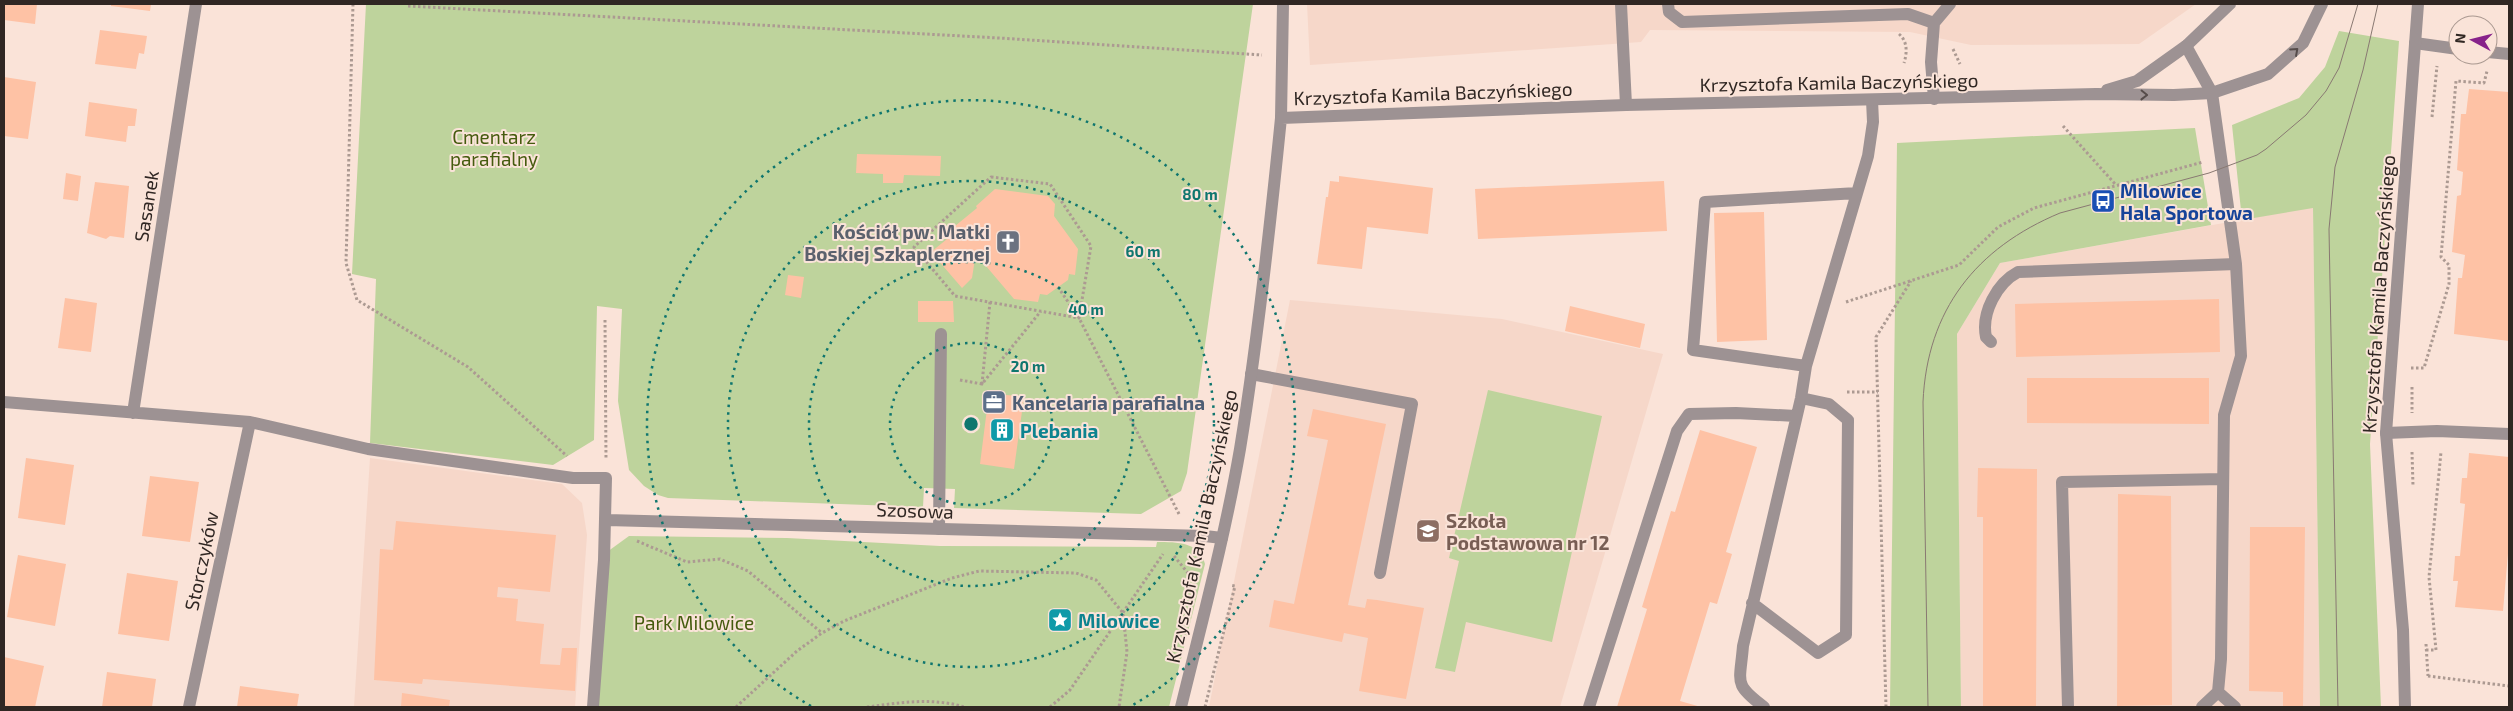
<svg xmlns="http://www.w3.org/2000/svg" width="2513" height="711" viewBox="0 0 2513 711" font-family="'Exo 2',sans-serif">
  <rect width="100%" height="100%" fill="#fae3d8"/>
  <path fill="#f6d7c9" d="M1307,4H2196L2139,44L1971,45L1910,32L1650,30L1641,42L1310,65Z
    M2313,207L2320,707H1961L1957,334L2000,263Z
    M1290,300L1502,319L1663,354L1560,707H1209Z
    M370,458L562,484L582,503L587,535L575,707H354Z"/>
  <path fill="#bed39c" d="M366,4H1253L1187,473L1181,491L1141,514L954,508L955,489L924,488L923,507L668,498L658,495L644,486L629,470L618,401L622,309L597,306L594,440L553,465L370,443L376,279L352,274Z
    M2339,31L2399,41L2370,444L2381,707H2320L2313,208L2242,220L2232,125L2299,98L2325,67Z
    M2195,128L2211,225L2000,263L1957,334L1961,707H1890L1897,143Z
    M1488,390L1602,416L1552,642L1466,622L1455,672L1435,668L1459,561L1449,558Z
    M629,536L787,538L940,546L1156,547L1157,542C1177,542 1200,542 1205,564L1169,707H598L607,552Z"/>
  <path fill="#fec2a5" d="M4,4H37L35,24L4,20Z
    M111,4H151L150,11L111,6Z
    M100,30L147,36L144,54L139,53L136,69L95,64Z
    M4,77L36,82L28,139L4,136Z
    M2469,89L2509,92V341L2454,334L2458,278H2462L2465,255L2452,252L2457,196L2461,195L2463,172L2457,170L2461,114H2466Z
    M89,102L137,109L135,126H128L126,142L85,136Z
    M857,154L941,156L940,176L904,175L903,183H883V174L856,173Z
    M66,173L81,176L78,201L63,199Z
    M1339,176L1433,188L1428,234L1367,227L1362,269L1317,264L1326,197H1328L1330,181L1339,182Z
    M1664,181L1667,231L1478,239L1475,189Z
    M95,182L129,186L124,238L110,236L106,239L87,233Z
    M995,189L1048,196L1055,204L1054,216L1078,249L1075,275L1069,274L1068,280L1047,295L1040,294L1038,302L1014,299L986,266L987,261L975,259L972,278L962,288L931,252L952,235L949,231L977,208L976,206Z
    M1764,212L1767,340L1717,342L1714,213Z
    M788,275L804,277L801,298L785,295Z
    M65,298L97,303L91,352L58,348Z
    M2219,299L2220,352L2016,357L2015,304Z
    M918,301H953L954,322H918Z
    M1570,306L1645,324L1640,348L1565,331Z
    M2027,378H2209V424L2027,423Z
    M989,393L1024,397L1014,469L980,464Z
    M1313,409L1386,424L1348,605L1365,608L1367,599L1377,600L1424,608L1406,699L1359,691L1368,638L1344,633L1342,642L1269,627L1274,600L1294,604L1328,440L1307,436Z
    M1700,430L1757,447L1726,552L1732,554L1717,604L1710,602L1680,701L1701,707H1617L1647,609L1642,607L1671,511L1675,512Z
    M2469,453L2509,457V542L2503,611L2455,607L2458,581H2453L2454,571L2455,556H2460L2465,504L2460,503L2462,478H2467Z
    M26,458L74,465L65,525L18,518Z
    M1978,468L2037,469L2036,707H1983V517H1977Z
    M150,476L199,482L190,542L142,536Z
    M2118,494L2171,496L2172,705L2117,706Z
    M396,521L556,535L550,592L498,587L497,597L518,599L516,621L544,624L540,664L560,665L562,648H577L575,691L423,679L422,684L374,680L380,549L393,550Z
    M2250,527H2305L2303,707H2283V692L2249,691Z
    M18,555L66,564L55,626L7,617Z
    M127,573L178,581L169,641L118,634Z
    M4,657L44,666L35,707H4Z
    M107,672L156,679L152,707H102Z
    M240,686L299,694L297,707H237Z
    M402,693L450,700L449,707H401Z"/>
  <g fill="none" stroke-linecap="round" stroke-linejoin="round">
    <path stroke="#ac9a92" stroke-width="3" stroke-dasharray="2.5 2.5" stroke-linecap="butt" d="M353,4L346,263L357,300L468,367L567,456
      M408,6L999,38L1262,55
      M1899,34C1908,42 1907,53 1904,63
      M1953,49L1960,64
      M2432,117L2437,66
      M2063,126L2116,185
      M991,177L1050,184L1091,246L1079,318L955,296L914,247Z
      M1058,287L1079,318L1180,516
      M990,302L982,384L1041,311
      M1846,302L1959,265L1998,227L2034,208L2203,162
      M605,320L606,460
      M2411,368H2424L2449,284V265L2441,257L2456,81L2484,83L2487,71
      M960,380L982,384
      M2412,387V413
      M1847,392H1878
      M2412,452L2413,486
      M637,541L687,562L720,559L748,571L822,633
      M1174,556L1192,578
      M2426,644L2428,676
      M2426,650H2436L2429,577L2441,452
      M2428,676L2509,686
      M736,707L797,651L822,633L844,621L952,578L979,571L1076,573L1096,580L1123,613L1127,652L1119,707
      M867,707C898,703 933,697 964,707
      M1050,707L1070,690L1163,554
      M1205,707L1235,586L1230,585
      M1886,707L1876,337L1911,281"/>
    <path stroke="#9d9293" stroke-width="12" d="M1621,4L1626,105
      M1668,4L1669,12L1682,22L1908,14L1934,23
      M2415,43L2458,49
      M2186,46L2212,93L2236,264L2241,356L2224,415L2221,659L2218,692L2202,707
      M2488,52L2509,54
      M1934,99L1931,62L1934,23L1950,4
      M1991,342L1986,337C1981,313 1997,283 2018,272L2236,264
      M1806,366L1693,350L1705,202L1857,193
      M1251,374L1412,404L1380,573
      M2386,433L2437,431L2509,434
      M939,529L941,334
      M1752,603L1818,653L1846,635L1848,420L1829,404L1801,398
      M2218,692L2235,707
      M1589,707L1677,431L1689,414L1736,413L1796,416
      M1764,707C1733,684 1740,683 1743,646L1801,398L1806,366L1868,156L1873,122L1872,100
      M2068,707L2062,482L2223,479"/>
    <path stroke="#9d9293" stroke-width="12" d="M1281,118L1283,4
      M4,402L250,422L368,449L573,478H606L604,560L593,707
      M133,413L196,4
      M607,520L1205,536L1222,538
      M189,707L250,422
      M2405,707L2403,630L2386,433L2418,4"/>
    <path stroke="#9d9293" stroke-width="12" d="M2107,90L2137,81L2186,46L2230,4
      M1181,707C1202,621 1225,536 1240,449C1258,339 1270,228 1281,118L1626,105L2096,94L2174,95L2212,93L2268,74L2303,43L2322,4"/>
    <path stroke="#897972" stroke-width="1" d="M1928,707L1923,402C1927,310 1976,248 2060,213L2209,173L2257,155L2266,149L2306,115L2326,91L2339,68L2358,4
      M2338,707L2329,229L2335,167L2363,70L2378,4"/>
  </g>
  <defs><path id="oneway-chevron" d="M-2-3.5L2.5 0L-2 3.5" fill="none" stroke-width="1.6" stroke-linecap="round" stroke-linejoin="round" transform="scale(1.25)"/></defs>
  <g stroke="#564c4a">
    <use href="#oneway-chevron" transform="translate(2295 51) rotate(-42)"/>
    <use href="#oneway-chevron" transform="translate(2144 95) rotate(1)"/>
  </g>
  <g fill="none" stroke="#0f766e" stroke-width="2.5" stroke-dasharray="2.5 5">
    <circle cx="971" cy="424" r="81"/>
    <circle cx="971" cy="424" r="162"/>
    <circle cx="971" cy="424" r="243"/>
    <path d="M811 706A324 324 0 1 1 1131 706"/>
  </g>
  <defs>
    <symbol id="bus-square" viewBox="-11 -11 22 22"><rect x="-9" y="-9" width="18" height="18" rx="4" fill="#1a4fb4" stroke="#fae3d8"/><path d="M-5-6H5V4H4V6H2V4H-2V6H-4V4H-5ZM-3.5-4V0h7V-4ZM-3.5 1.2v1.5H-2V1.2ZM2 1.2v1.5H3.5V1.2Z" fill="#fff"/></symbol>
    <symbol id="church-square" viewBox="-11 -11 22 22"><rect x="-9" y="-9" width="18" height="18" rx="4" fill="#6b7280" stroke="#fae3d8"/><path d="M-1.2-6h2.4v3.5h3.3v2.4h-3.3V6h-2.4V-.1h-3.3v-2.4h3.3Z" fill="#fff"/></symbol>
    <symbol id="office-square" viewBox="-11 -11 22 22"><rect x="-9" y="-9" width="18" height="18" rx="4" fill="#5c6f8a" stroke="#fae3d8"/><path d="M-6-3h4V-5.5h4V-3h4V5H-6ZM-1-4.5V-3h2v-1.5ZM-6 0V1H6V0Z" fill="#fff"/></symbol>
    <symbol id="building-square" viewBox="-11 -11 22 22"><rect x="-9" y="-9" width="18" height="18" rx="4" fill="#0f9aa8" stroke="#fae3d8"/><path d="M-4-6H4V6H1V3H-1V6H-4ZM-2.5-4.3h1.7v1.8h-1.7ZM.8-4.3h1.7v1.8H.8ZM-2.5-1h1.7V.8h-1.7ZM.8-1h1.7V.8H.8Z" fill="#fff"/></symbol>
    <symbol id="school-square" viewBox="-11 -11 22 22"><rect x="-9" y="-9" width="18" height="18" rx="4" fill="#8d6e63" stroke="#fae3d8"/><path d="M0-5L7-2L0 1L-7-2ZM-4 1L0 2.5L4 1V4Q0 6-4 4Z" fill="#fff"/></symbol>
    <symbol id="sight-square" viewBox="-11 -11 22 22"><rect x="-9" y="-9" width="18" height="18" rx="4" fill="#0f9aa8" stroke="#fae3d8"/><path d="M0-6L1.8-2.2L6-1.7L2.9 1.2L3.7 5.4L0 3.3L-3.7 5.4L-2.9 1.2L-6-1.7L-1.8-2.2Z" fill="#fff"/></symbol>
  </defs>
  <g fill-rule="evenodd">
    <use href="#bus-square" x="2089" y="187" width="28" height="28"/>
    <use href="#church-square" x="994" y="228" width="28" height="28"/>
    <use href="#office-square" x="980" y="388" width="28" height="28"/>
    <use href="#building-square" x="988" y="416" width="28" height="28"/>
    <use href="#school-square" x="1414" y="517" width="28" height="28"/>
    <use href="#sight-square" x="1046" y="606" width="28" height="28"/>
  </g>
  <g text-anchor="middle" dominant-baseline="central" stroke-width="4" stroke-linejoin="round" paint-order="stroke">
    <g font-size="19" fill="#302723" stroke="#fae3d8">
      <text transform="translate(1839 82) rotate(-1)">Krzysztofa Kamila Baczyńskiego</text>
      <text transform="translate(1433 93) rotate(-2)">Krzysztofa Kamila Baczyńskiego</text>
      <text transform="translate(146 206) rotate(-81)">Sasanek</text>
      <text transform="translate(2378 294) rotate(-86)">Krzysztofa Kamila Baczyńskiego</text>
      <text transform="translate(915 510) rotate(2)">Szosowa</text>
      <text transform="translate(1201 526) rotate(-78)">Krzysztofa Kamila Baczyńskiego</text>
      <text transform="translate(201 561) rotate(-78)">Storczyków</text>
    </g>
    <g font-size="19" fill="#455b0e" stroke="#fae3d8">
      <text x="494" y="136">Cmentarz<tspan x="494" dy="22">parafialny</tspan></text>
      <text x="694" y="622">Park Milowice</text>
    </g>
    <g font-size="19" font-weight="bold" fill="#164399" stroke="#fae3d8" text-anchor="start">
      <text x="2120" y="190">Milowice<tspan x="2120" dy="22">Hala Sportowa</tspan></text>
    </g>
    <g font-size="19" font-weight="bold" fill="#5b616d" stroke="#fae3d8" text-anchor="end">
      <text x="990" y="231">Kościół pw. Matki<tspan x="990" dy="22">Boskiej Szkaplerznej</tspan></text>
    </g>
    <g font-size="19" font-weight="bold" fill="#4e5e75" stroke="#fae3d8" text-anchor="start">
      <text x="1012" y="402">Kancelaria parafialna</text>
    </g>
    <g font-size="19" font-weight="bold" fill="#0d838f" stroke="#fae3d8" text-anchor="start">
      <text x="1020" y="430">Plebania</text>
      <text x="1078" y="620">Milowice</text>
    </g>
    <g font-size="19" font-weight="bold" fill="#785e54" stroke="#fae3d8" text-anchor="start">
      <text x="1446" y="520">Szkoła<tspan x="1446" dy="22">Podstawowa nr 12</tspan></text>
    </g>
  </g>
  <circle cx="971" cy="424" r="8" fill="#0f766e" stroke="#fae3d8" stroke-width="2.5"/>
  <g font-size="15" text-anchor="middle" font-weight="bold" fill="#0f766e" stroke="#fae3d8" stroke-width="4" stroke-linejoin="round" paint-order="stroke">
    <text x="1200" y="200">80 m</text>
    <text x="1143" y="257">60 m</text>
    <text x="1086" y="315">40 m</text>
    <text x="1028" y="372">20 m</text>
  </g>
  <rect width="2513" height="711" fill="none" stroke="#302723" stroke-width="10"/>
  <g transform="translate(2473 40) rotate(277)"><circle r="24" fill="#fae3d8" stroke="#a99890"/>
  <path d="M0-4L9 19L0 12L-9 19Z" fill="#87228a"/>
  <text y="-8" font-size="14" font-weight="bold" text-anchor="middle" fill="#302723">N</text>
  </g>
</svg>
